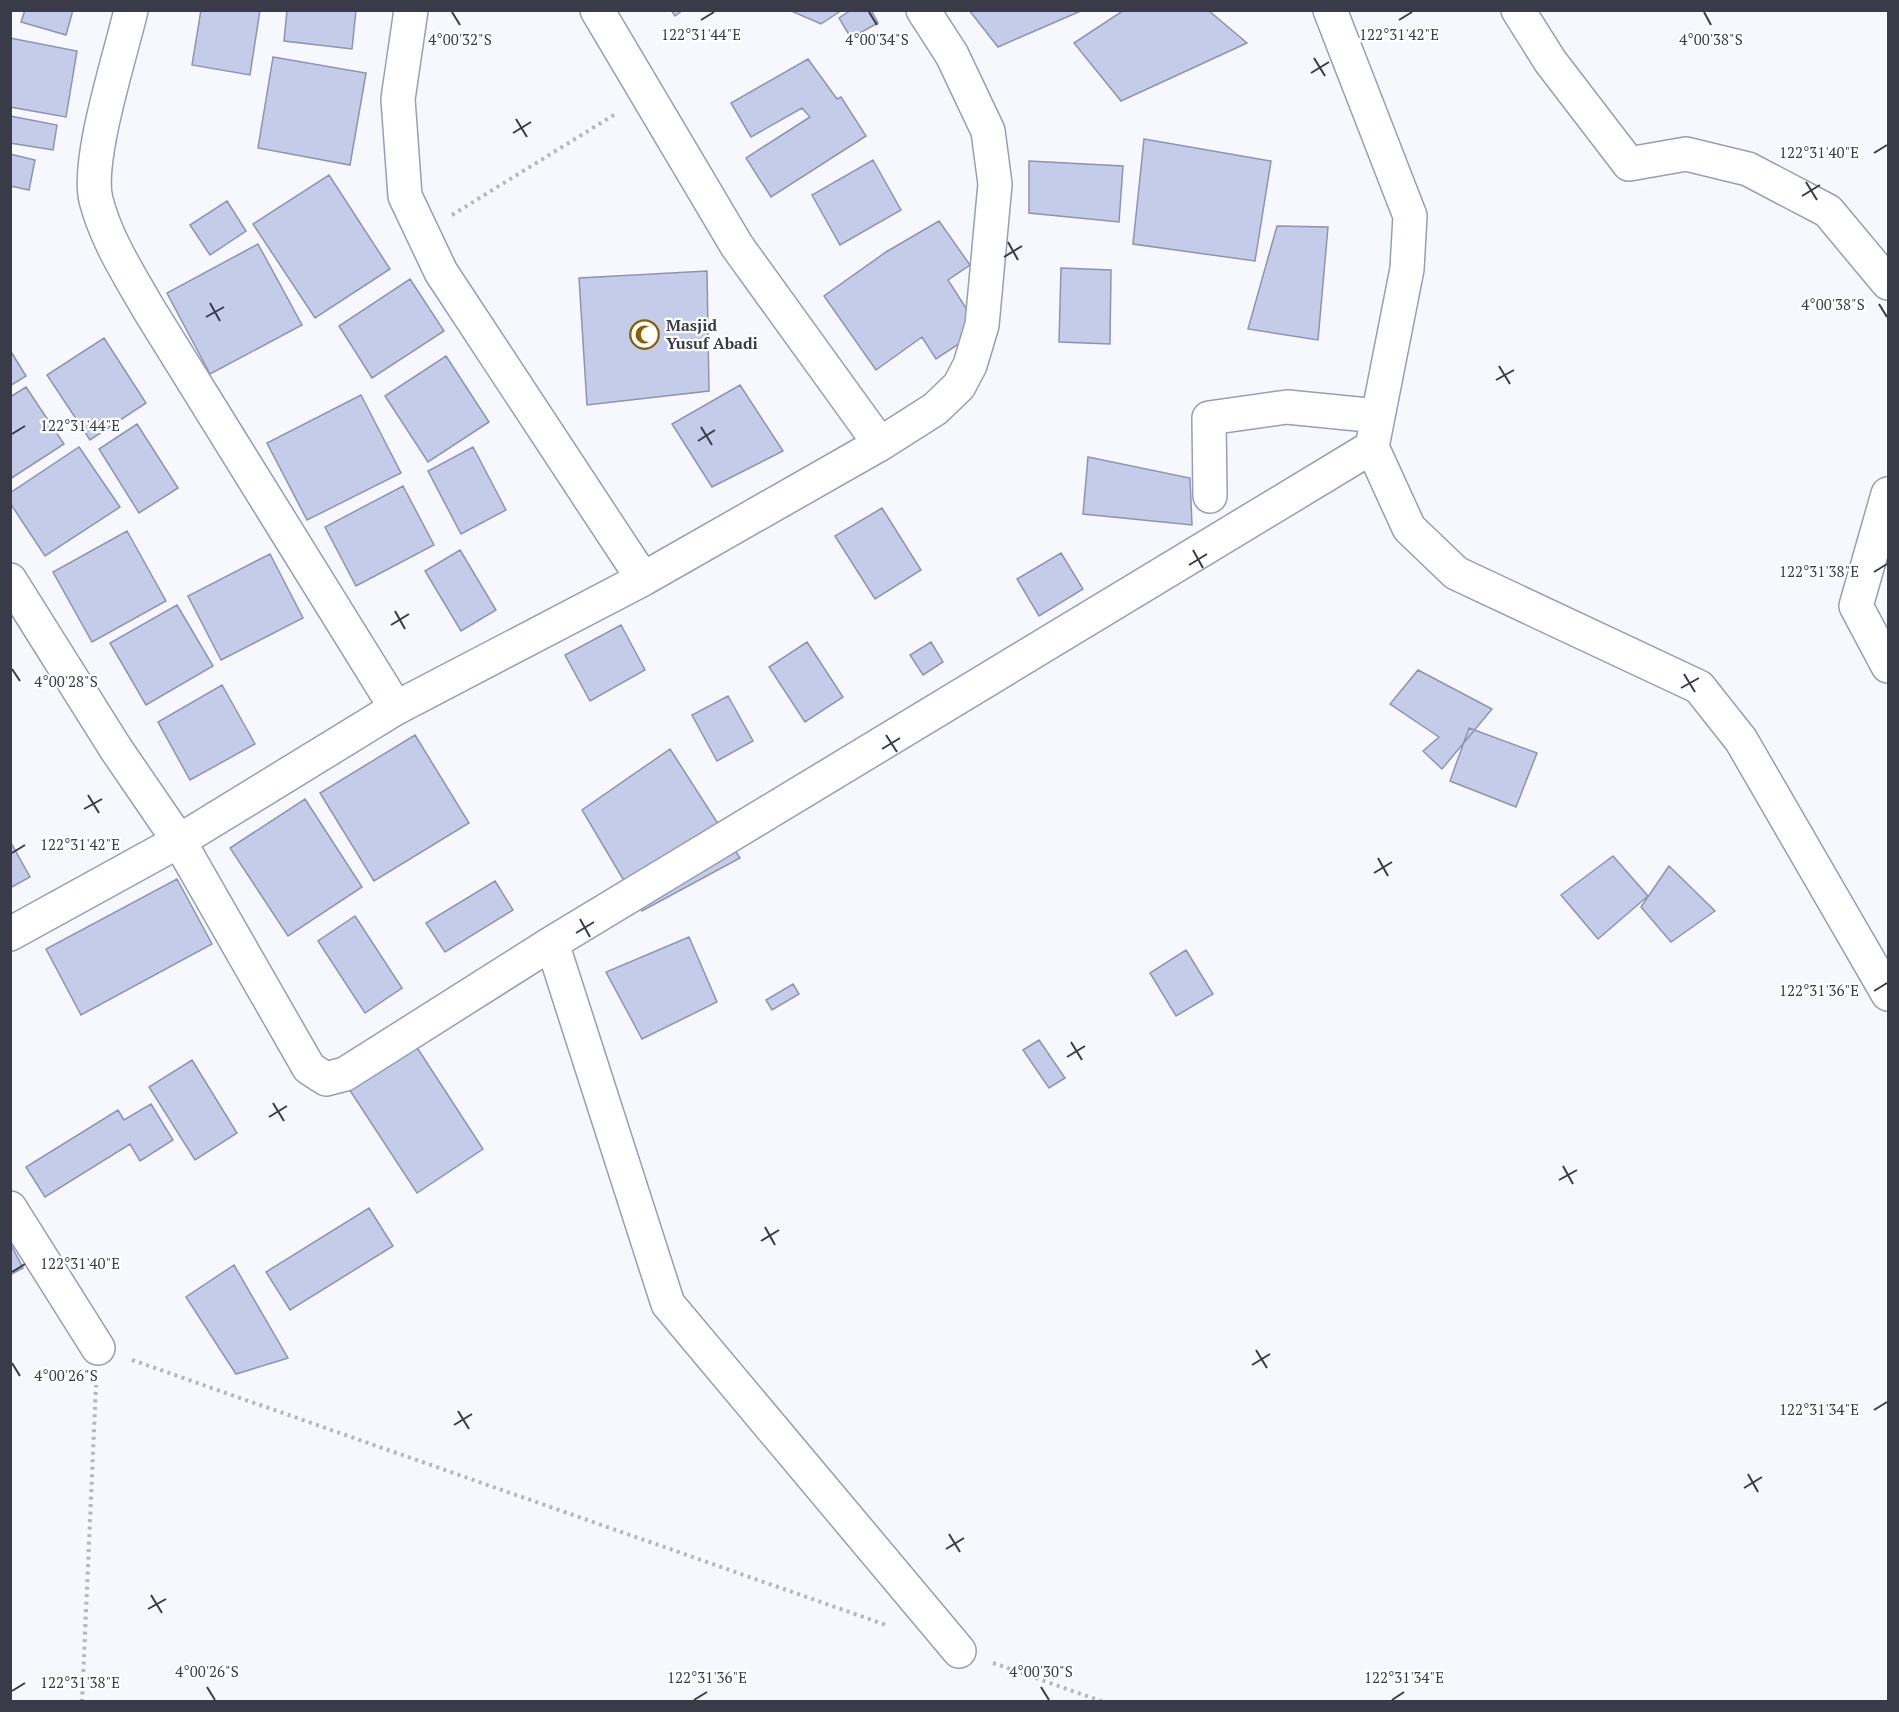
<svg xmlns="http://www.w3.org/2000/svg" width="1899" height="1712" viewBox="0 0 1899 1712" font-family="'PT Serif',serif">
  <rect width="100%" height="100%" fill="#f6f8fe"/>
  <path fill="#c5ccea" stroke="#8d93b0" stroke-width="1.5" d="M25,10H73L66,35L21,22Z
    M201,10H260L250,75L192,65Z
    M287,10H356L352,49L284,41Z
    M671,10H683L675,16Z
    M789,10H842L821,24Z
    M851,10H871L878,23L851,38L839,18Z
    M969,10H1083L998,47Z
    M1124,10H1208L1247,43L1121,101L1074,43Z
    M10,38L77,51L66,117L10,107Z
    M273,57L366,73L350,165L258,148Z
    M808,59L837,99L841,97L866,136L771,197L746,158L810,117L802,108L751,137L731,103Z
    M10,116L57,125L53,150L10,143Z
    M1144,139L1271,161L1255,261L1133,244Z
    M10,154L35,160L29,190L10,186Z
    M873,160L901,210L840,245L812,195Z
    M1029,161L1123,166L1119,222L1029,213Z
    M329,175L390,269L315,318L253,224Z
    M227,201L246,231L210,255L190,225Z
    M939,221L970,265L948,280L980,330L936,359L922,337L876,370L824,296L886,252Z
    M1277,226L1328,227L1318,340L1248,329Z
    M258,244L302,325L210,374L167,293Z
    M1061,268L1111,270L1110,344L1059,342Z
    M707,271L709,391L587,405L579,278Z
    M410,279L444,331L372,378L339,326Z
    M104,338L146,403L90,440L47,375Z
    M10,350L26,376L10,386Z
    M446,356L489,422L428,462L385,396Z
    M740,385L783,451L712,487L672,424Z
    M26,387L64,444L10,479V397Z
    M361,395L401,473L307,520L267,443Z
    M137,424L178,488L139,513L99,449Z
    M79,447L120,507L45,556L10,503V493Z
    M473,447L506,510L461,534L428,471Z
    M1088,457L1190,478L1192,525L1083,514Z
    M403,486L434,545L356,586L325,527Z
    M882,508L921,570L875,599L835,536Z
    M127,531L166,601L92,642L53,572Z
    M460,550L496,610L461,631L425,571Z
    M1061,553L1083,589L1039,616L1017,579Z
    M270,554L303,618L221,660L188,596Z
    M177,605L213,666L146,705L110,643Z
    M621,625L645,670L590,701L565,655Z
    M807,642L843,697L805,722L769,667Z
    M931,642L943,662L923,675L910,655Z
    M1418,670L1492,709L1442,769L1423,751L1439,737L1390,704Z
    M222,685L255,744L190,780L158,722Z
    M728,696L753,741L717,761L692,715Z
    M1469,728L1537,753L1516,807L1450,781Z
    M415,735L469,823L374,881L320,793Z
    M670,749L740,858L642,911L582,810Z
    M305,799L362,887L288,936L230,848Z
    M10,841L30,877L10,888Z
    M1613,856L1648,896L1598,939L1561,895Z
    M1669,866L1715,911L1671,942L1641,907Z
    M177,879L212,944L81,1015L46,949Z
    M495,881L513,910L445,952L426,923Z
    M355,916L402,988L365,1013L318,941Z
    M689,937L717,1002L642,1039L606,972Z
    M1186,950L1213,994L1176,1016L1150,973Z
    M793,984L799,994L772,1010L766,1000Z
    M1039,1040L1065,1078L1049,1088L1023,1050Z
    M416,1046L483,1149L417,1193L349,1089Z
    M192,1060L237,1133L195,1160L149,1087Z
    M151,1104L173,1140L140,1161L130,1144L45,1197L26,1167L118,1110L124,1120Z
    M369,1208L393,1246L290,1310L266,1272Z
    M10,1243L23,1268L10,1275Z
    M234,1265L288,1358L236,1374L186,1297Z"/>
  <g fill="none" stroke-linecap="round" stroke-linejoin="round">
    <defs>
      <path id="minor" d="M131,10C121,54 86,160 96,200C106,239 128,273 148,308L396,708
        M597,10L737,246L880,444
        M1330,10L1410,216L1407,269L1372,447L1409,528L1456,573L1699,687L1741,740L1888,994
        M1518,10L1550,61L1629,164L1686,154L1748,169L1828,211L1888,283
        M1888,494L1856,606L1888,666
        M1210,496L1209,418L1287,407L1378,416
        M643,579L880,444L935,409L959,386L970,365L982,325L995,184L988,131L952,55L923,10
        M10,580L116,749L179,841L309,1068L326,1079L345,1074L552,943L1372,447
        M10,934L179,841L396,708L643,579L441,272L405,196L398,99L411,10
        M552,943L668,1304L959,1651
        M10,1208L98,1348"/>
    </defs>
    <use href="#minor" stroke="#979dba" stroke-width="36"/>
    <path stroke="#b4b7bf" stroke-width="4" stroke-dasharray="3 4.5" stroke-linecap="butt" d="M452,215L617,113
      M132,1360L889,1626
      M993,1663L1104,1702
      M82,1702L96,1385"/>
    <use href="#minor" stroke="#fff" stroke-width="33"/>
  </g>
  <path fill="none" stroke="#393c48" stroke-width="2" d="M452,12L460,25M869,12L877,25M1704,12L1711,25M701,20L714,12M1399,20L1412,12M1314,58L1325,76M1311,73L1329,62M516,119L527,137M513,133L531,122M1874,153L1887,145M1806,182L1817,200M1802,196L1820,185M1008,242L1018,260M1004,257L1022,246M210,303L220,321M1879,304L1887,317M206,317L224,307M1499,366L1510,384M1496,380L1514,370M701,427L712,445M12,434L25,426M698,441L715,430M1193,550L1203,568M1189,565L1207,554M1874,572L1887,564M395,611L405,629M391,625L409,614M12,669L20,681M1684,674L1695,692M1681,688L1699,678M886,735L897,752M882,749L900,738M88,795L99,813M84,809L102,799M12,853L25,845M1378,858L1388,876M1374,873L1392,862M580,919L590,937M576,933L594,922M1874,991L1887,983M1071,1042L1082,1060M1067,1057L1085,1046M273,1103L284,1121M269,1117L287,1106M1563,1166L1573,1184M1559,1180L1577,1170M765,1227L775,1245M761,1241L779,1230M12,1272L25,1264M1256,1350L1267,1368M12,1363L20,1376M1252,1365L1270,1354M1874,1410L1887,1402M458,1411L469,1429M454,1425L472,1414M1748,1474L1758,1492M1744,1488L1762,1477M949,1534L960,1552M946,1549L964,1538M151,1595L162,1613M148,1609L166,1599M207,1687L215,1700M1041,1687L1049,1700M12,1691L25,1683M694,1700L707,1692M1392,1700L1404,1692"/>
  <defs>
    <symbol id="mosque-ring" viewBox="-11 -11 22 22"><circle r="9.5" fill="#fff" stroke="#8a5f00" stroke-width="1.5"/><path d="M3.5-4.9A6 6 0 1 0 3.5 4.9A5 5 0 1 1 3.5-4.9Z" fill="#8a5f00"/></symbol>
  </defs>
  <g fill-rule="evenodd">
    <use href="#mosque-ring" x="628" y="318" width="33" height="33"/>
  </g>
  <g text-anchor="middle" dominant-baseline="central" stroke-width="4.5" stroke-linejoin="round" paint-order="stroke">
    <g font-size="16" font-weight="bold" fill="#393c48" stroke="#fff" text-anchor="start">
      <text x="666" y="325">Masjid<tspan x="666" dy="18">Yusuf Abadi</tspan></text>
    </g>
  </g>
  <g font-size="15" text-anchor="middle" fill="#393c48" stroke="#fff" stroke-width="4.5" stroke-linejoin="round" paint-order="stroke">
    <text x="701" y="40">122°31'44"E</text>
    <text x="1399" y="40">122°31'42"E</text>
    <text x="460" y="45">4°00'32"S</text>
    <text x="877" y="45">4°00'34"S</text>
    <text x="1711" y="45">4°00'38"S</text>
    <text x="1819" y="158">122°31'40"E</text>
    <text x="1833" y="310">4°00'38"S</text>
    <text x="80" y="431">122°31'44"E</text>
    <text x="1819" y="577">122°31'38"E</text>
    <text x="66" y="687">4°00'28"S</text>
    <text x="80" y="850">122°31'42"E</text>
    <text x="1819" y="996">122°31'36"E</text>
    <text x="80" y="1269">122°31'40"E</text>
    <text x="66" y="1381">4°00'26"S</text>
    <text x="1819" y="1415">122°31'34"E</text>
    <text x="207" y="1677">4°00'26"S</text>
    <text x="1041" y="1677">4°00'30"S</text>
    <text x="707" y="1683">122°31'36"E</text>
    <text x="1404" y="1683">122°31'34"E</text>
    <text x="80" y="1688">122°31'38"E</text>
  </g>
  <rect width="1899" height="1712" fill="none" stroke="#393c48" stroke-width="24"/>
</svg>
